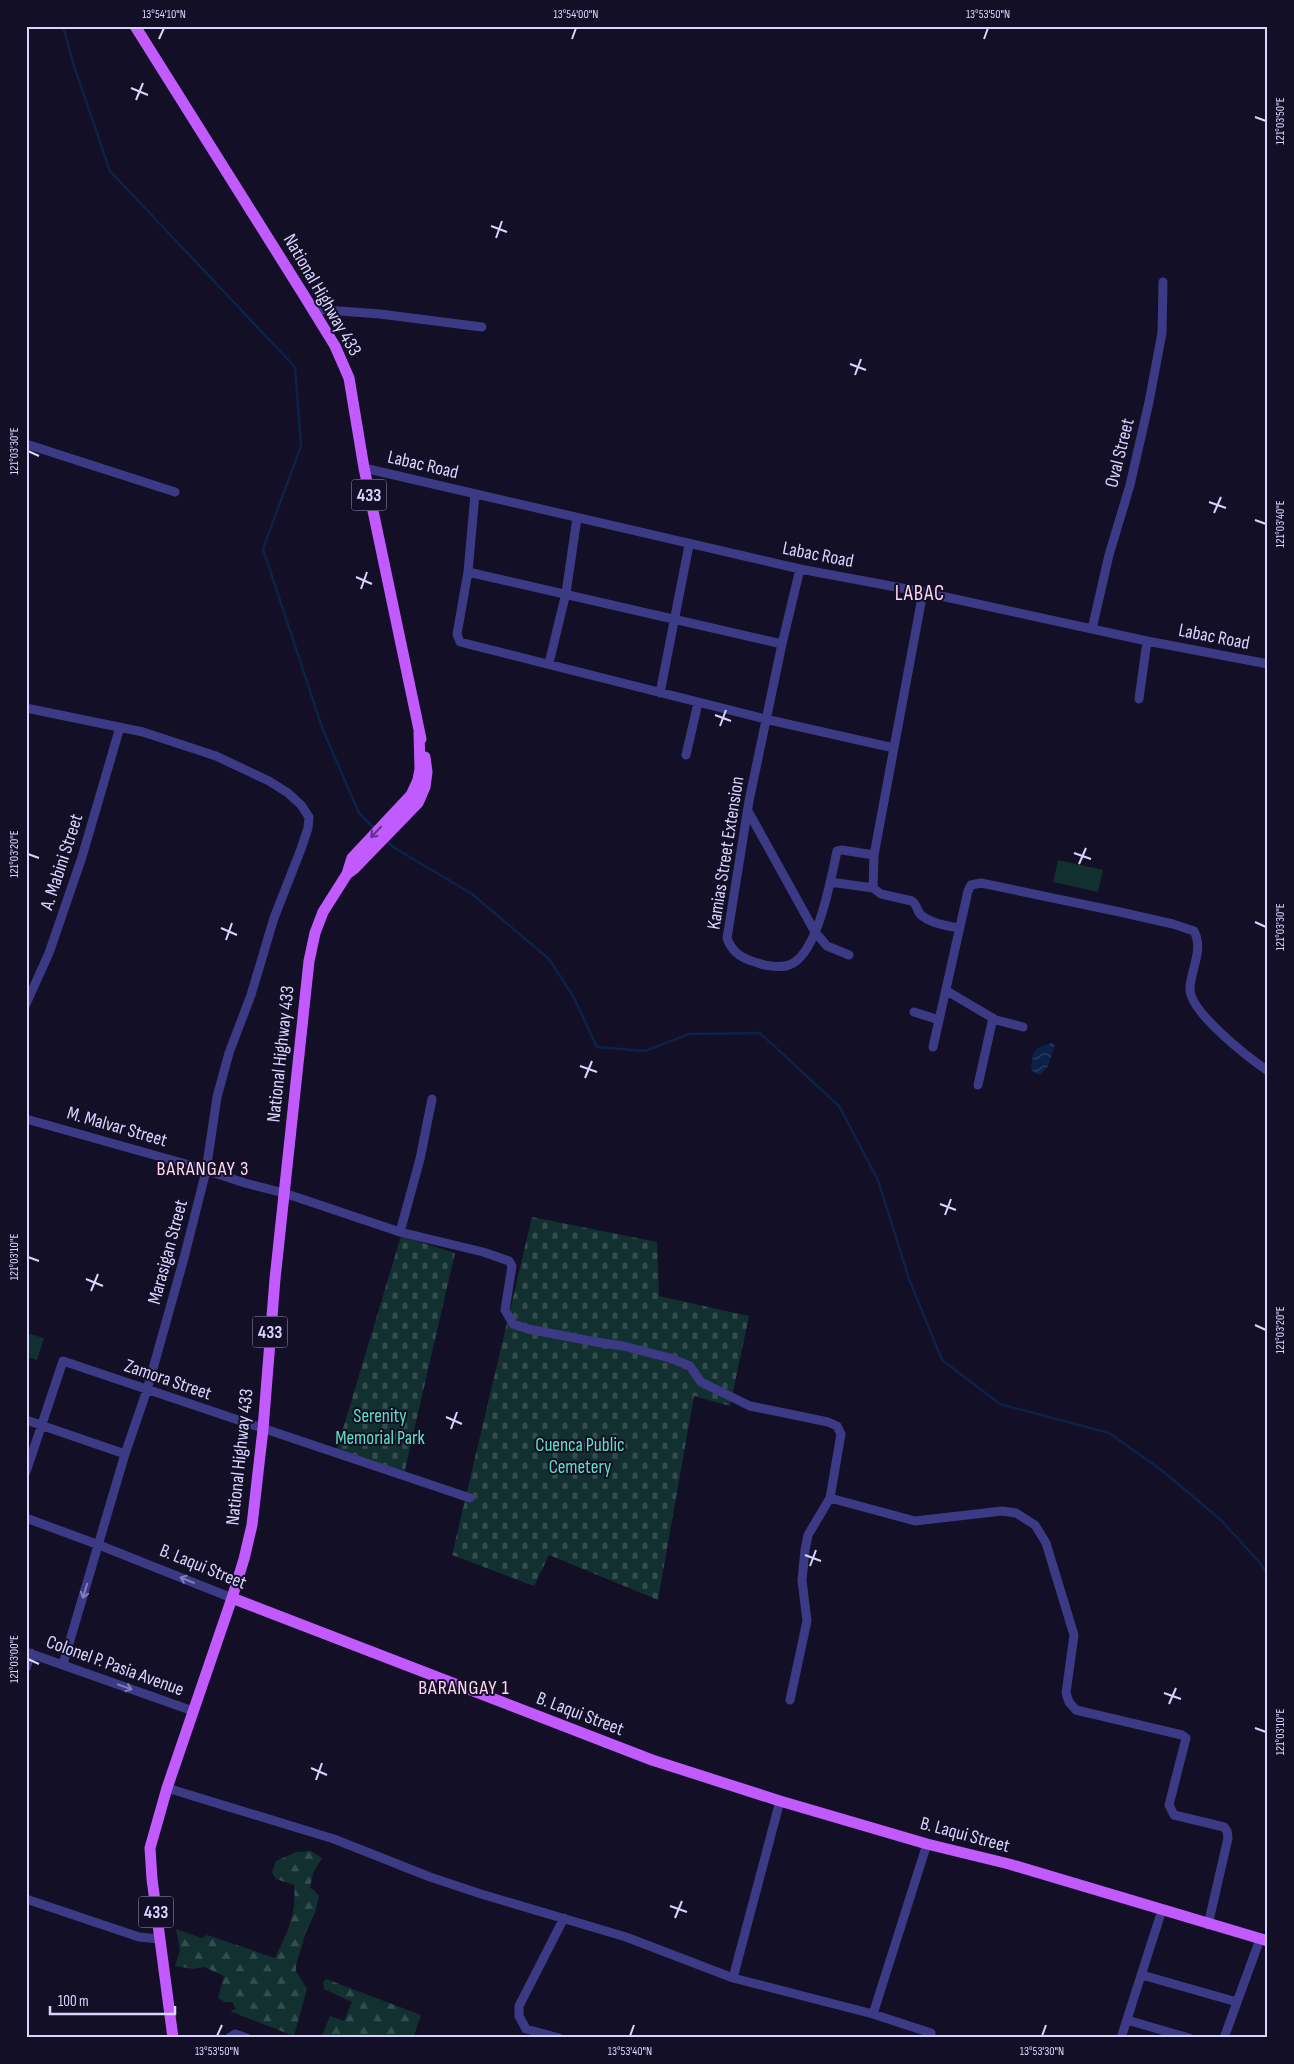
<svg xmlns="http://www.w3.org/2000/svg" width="1294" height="2064" viewBox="0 0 1294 2064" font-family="'Sofia Sans Condensed',sans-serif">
  <defs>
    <pattern id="forest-firs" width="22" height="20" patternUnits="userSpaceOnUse" patternTransform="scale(1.25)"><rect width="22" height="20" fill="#12302f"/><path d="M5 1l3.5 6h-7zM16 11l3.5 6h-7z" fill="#344d4e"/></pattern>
    <pattern id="cemetery-stones" width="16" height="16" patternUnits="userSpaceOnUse" patternTransform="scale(1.25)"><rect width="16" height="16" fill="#12302f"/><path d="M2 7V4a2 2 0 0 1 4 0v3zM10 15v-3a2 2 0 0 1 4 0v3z" fill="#344d4e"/></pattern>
    <pattern id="water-waves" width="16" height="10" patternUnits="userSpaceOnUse" patternTransform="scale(1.25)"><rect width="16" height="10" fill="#0c2248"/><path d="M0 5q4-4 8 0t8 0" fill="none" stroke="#2f4163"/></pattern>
  </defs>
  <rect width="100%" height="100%" fill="#130f26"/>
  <path fill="#12302f" d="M1058,860L1103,870L1098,892L1053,882Z
    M26,1333L44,1338L37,1360L26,1357Z"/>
  <path fill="url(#forest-firs)" d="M311,1851L322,1858L313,1873L310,1888L314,1890L319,1896L315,1913L306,1932L296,1965V1971L307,1989L294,2036L230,2011L236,2009L232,2002H225L218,1998L224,1976L204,1967L193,1969L175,1966L180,1950L176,1929L202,1938L207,1935L275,1958C287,1932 297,1915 294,1885L276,1879L272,1872L276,1861L296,1852Z
    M326,1979L421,2015L413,2038H321L330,2016L344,2021L352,2002L324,1989L323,1983Z"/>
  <path fill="url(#cemetery-stones)" d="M532,1217L657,1242L659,1296L749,1316L730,1406L694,1396L658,1600L549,1555L534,1586L452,1555Z
    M401,1236L455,1253L404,1474L336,1452Z"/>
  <path fill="url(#water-waves)" d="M1052,1043L1055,1045L1047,1068L1040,1075L1034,1073L1031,1068C1034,1049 1032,1049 1052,1043Z"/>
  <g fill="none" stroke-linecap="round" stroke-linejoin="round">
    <path stroke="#0c2248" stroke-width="2.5" d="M63,26L74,66L110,171L295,367L301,446L263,549L323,730L359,813L374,828
      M387,841L393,847L472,894L549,959L573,996L597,1047L645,1051L689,1034L760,1033L839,1106L878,1180L909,1279L942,1360L1000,1404L1109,1433L1160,1469L1221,1520L1260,1563L1268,1575"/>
    <path stroke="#3d3a85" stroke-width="9" d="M313,309L380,314L482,327
      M26,444L175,492
      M364,468L800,569L923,592L1147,641L1268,664
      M475,494L468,572L457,634L460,642L765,719L894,748
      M800,569L782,644L749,801L727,938C732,953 743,959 758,963C765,966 782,968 789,965C818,955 831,878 837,851L842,850L874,855
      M468,572L782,644
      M923,592L874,855L873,888L881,894L912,901C917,904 916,909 920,914C929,923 947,926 959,928
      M1092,629L1109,555L1130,485L1149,402L1162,333L1163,282
      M549,663L566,593L577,518
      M660,693L689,545
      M1139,699L1147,641
      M26,708L143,732L216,756L269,781L288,793L301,805L309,817L308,828L301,849L274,918L251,995L229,1053L217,1097L206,1171L184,1258L147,1390L125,1454L63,1664
      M686,755L698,703
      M748,811L815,932L827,946L849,955
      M830,882L873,888
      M947,991L996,1020L1023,1027
      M26,1004L49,953L82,857L120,727
      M914,1012L939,1020
      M933,1047L968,891L971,885L981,883L1120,912L1173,924L1194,931C1204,950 1191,968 1190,988C1188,1011 1249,1058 1268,1071
      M978,1085L993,1018
      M26,1119L193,1166L245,1183L284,1193L400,1232L483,1252L509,1261L512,1266L505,1310L513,1324L528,1329L596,1342L623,1346L670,1358L690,1366L701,1382L750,1406L828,1422L837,1426L841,1434L830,1498L915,1521L1002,1511L1016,1513L1035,1525L1046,1543L1074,1635L1066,1693L1069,1702L1076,1710L1182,1735L1186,1738L1169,1805L1174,1815L1224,1827L1227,1831L1228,1838L1208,1925
      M400,1232L420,1159L432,1099
      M26,1420L125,1454
      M26,1472L63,1361L470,1498
      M26,1518L99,1545L232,1598
      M26,1652L193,1711
      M26,1668L31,1653
      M790,1700L807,1621L802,1580L805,1550L808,1535L830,1498
      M167,1788L334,1839L430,1877L481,1894L626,1937L733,1978L873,2014L931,2033L929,2038
      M26,1899L139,1937L160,1939
      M1142,1975L1237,2002
      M733,1978L780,1801
      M873,2014L927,1844
      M1127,2020L1189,2038
      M229,2038L235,2034L247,2038
      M559,2038L526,2029L519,2016V2006L564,1918
      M1121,2038L1162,1910
      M1224,2038L1260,1939"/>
    <path stroke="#c25bff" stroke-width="11" d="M135,26L305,297L335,346L349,378L364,468L421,739
      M347,874L355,868L418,803L425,787L427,772L425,757
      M232,1598L652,1760L780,1801L927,1844L1009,1864L1268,1941
      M173,2038L152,1879L150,1848L167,1788L232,1598L244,1559L252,1525L263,1429L275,1279L309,961L315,933L323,912L347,874L352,858L411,795L418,780L420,769L419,732"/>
  </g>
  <defs><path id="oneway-shaft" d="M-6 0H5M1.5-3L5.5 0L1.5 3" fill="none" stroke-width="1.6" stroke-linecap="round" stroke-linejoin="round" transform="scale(1.25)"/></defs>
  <use stroke="#623188" href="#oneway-shaft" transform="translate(376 832) rotate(134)"/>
  <g stroke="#837fbc">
    <use href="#oneway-shaft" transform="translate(187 1580) rotate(-158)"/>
    <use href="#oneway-shaft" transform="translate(85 1591) rotate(107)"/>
    <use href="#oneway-shaft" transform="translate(125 1687) rotate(20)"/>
  </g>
  <path fill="none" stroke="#d9d4ff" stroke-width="2" d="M159,39L164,28M572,39L576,28M984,39L988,28M131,88L148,95M136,100L143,83M1255,117L1266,121M491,226L507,232M496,238L502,221M850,364L866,370M855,375L861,359M28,451L39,456M1209,502L1226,508M1214,513L1221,497M1255,520L1266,524M356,577L372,584M361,589L367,572M715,715L731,721M720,726L726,710M1074,853L1091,859M28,854L39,858M1079,864L1086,848M1255,922L1266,927M221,928L237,935M226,940L232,923M580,1066L597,1072M585,1078L592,1061M940,1204L956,1210M945,1215L951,1199M28,1257L39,1261M86,1279L103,1286M91,1291L98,1274M1255,1325L1266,1330M446,1417L462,1424M451,1429L457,1412M805,1555L821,1561M810,1566L816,1550M28,1659L39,1664M1164,1693L1181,1699M1169,1704L1176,1688M1255,1728L1266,1732M311,1768L327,1775M316,1780L322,1763M670,1906L687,1912M675,1918L682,1901M217,2036L222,2025M630,2036L634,2025M1042,2036L1046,2025"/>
  <g text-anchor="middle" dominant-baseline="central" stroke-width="4" stroke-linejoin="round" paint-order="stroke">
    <g fill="#130f26" stroke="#9e99be" stroke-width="1">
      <rect x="351.5" y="479.5" width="35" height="31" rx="4"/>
      <rect x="252.5" y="1316.5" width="35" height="31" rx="4"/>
      <rect x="138.5" y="1896.5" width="35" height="31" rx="4"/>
    </g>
    <g font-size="18" font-weight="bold" fill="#d9d4ff">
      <text x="369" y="495">433</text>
      <text x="270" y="1332">433</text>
      <text x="156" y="1912">433</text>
    </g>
    <g font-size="19" fill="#d9d4ff" stroke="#130f26">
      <text transform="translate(322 295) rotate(60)">National Highway 433</text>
      <text transform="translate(1120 453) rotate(-76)">Oval Street</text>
      <text transform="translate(423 465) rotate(13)">Labac Road</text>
      <text transform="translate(818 555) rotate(11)">Labac Road</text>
      <text transform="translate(1214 637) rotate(11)">Labac Road</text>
      <text transform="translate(726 853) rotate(-81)">Kamias Street Extension</text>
      <text transform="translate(62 862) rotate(-72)">A. Mabini Street</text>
      <text transform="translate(281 1054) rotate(-84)">National Highway 433</text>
      <text transform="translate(117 1127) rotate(16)">M. Malvar Street</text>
      <text transform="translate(168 1252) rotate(-75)">Marasigan Street</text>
      <text transform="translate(168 1380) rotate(19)">Zamora Street</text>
      <text transform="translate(240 1457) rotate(-84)">National Highway 433</text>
      <text transform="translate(203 1567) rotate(22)">B. Laqui Street</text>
      <text transform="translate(115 1666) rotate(20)">Colonel P. Pasia Avenue</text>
      <text transform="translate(580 1714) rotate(21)">B. Laqui Street</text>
      <text transform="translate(965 1835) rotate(15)">B. Laqui Street</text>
    </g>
    <g font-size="19" fill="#5fe0c0" stroke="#130f26">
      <text x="380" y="1416">Serenity<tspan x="380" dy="22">Memorial Park</tspan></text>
      <text x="580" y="1445">Cuenca Public<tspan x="580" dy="22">Cemetery</tspan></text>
    </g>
    <g font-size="20" letter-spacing="1" fill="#ffd6f0" stroke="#130f26">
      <text x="203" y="1169">BARANGAY 3</text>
      <text x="464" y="1688">BARANGAY 1</text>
    </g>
    <g font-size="21" letter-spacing="1" fill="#ffd6f0" stroke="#130f26">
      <text x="920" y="593">LABAC</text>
    </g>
  </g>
  <rect width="1294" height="2064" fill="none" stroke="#130f26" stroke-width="55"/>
  <path d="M50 2006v8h125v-8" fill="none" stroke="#d9d4ff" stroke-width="2.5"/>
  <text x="58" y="2006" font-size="15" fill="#d9d4ff" stroke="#130f26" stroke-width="4" paint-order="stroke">100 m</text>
  <rect x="28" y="28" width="1238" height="2008" fill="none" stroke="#d9d4ff" stroke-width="2"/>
  <g font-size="12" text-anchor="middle" fill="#d9d4ff">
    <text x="164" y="18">13°54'10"N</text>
    <text x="576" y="18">13°54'00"N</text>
    <text x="988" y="18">13°53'50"N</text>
    <text transform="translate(1280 121) rotate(-90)" y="4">121°03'50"E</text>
    <text transform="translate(14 451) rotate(-90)" y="4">121°03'30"E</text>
    <text transform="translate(1280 524) rotate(-90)" y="4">121°03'40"E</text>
    <text transform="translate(14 854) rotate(-90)" y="4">121°03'20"E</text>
    <text transform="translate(1280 927) rotate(-90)" y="4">121°03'30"E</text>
    <text transform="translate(14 1257) rotate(-90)" y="4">121°03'10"E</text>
    <text transform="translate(1280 1330) rotate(-90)" y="4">121°03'20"E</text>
    <text transform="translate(14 1659) rotate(-90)" y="4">121°03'00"E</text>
    <text transform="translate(1280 1732) rotate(-90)" y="4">121°03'10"E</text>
    <text x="217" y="2055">13°53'50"N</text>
    <text x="630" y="2055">13°53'40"N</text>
    <text x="1042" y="2055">13°53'30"N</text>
  </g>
</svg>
